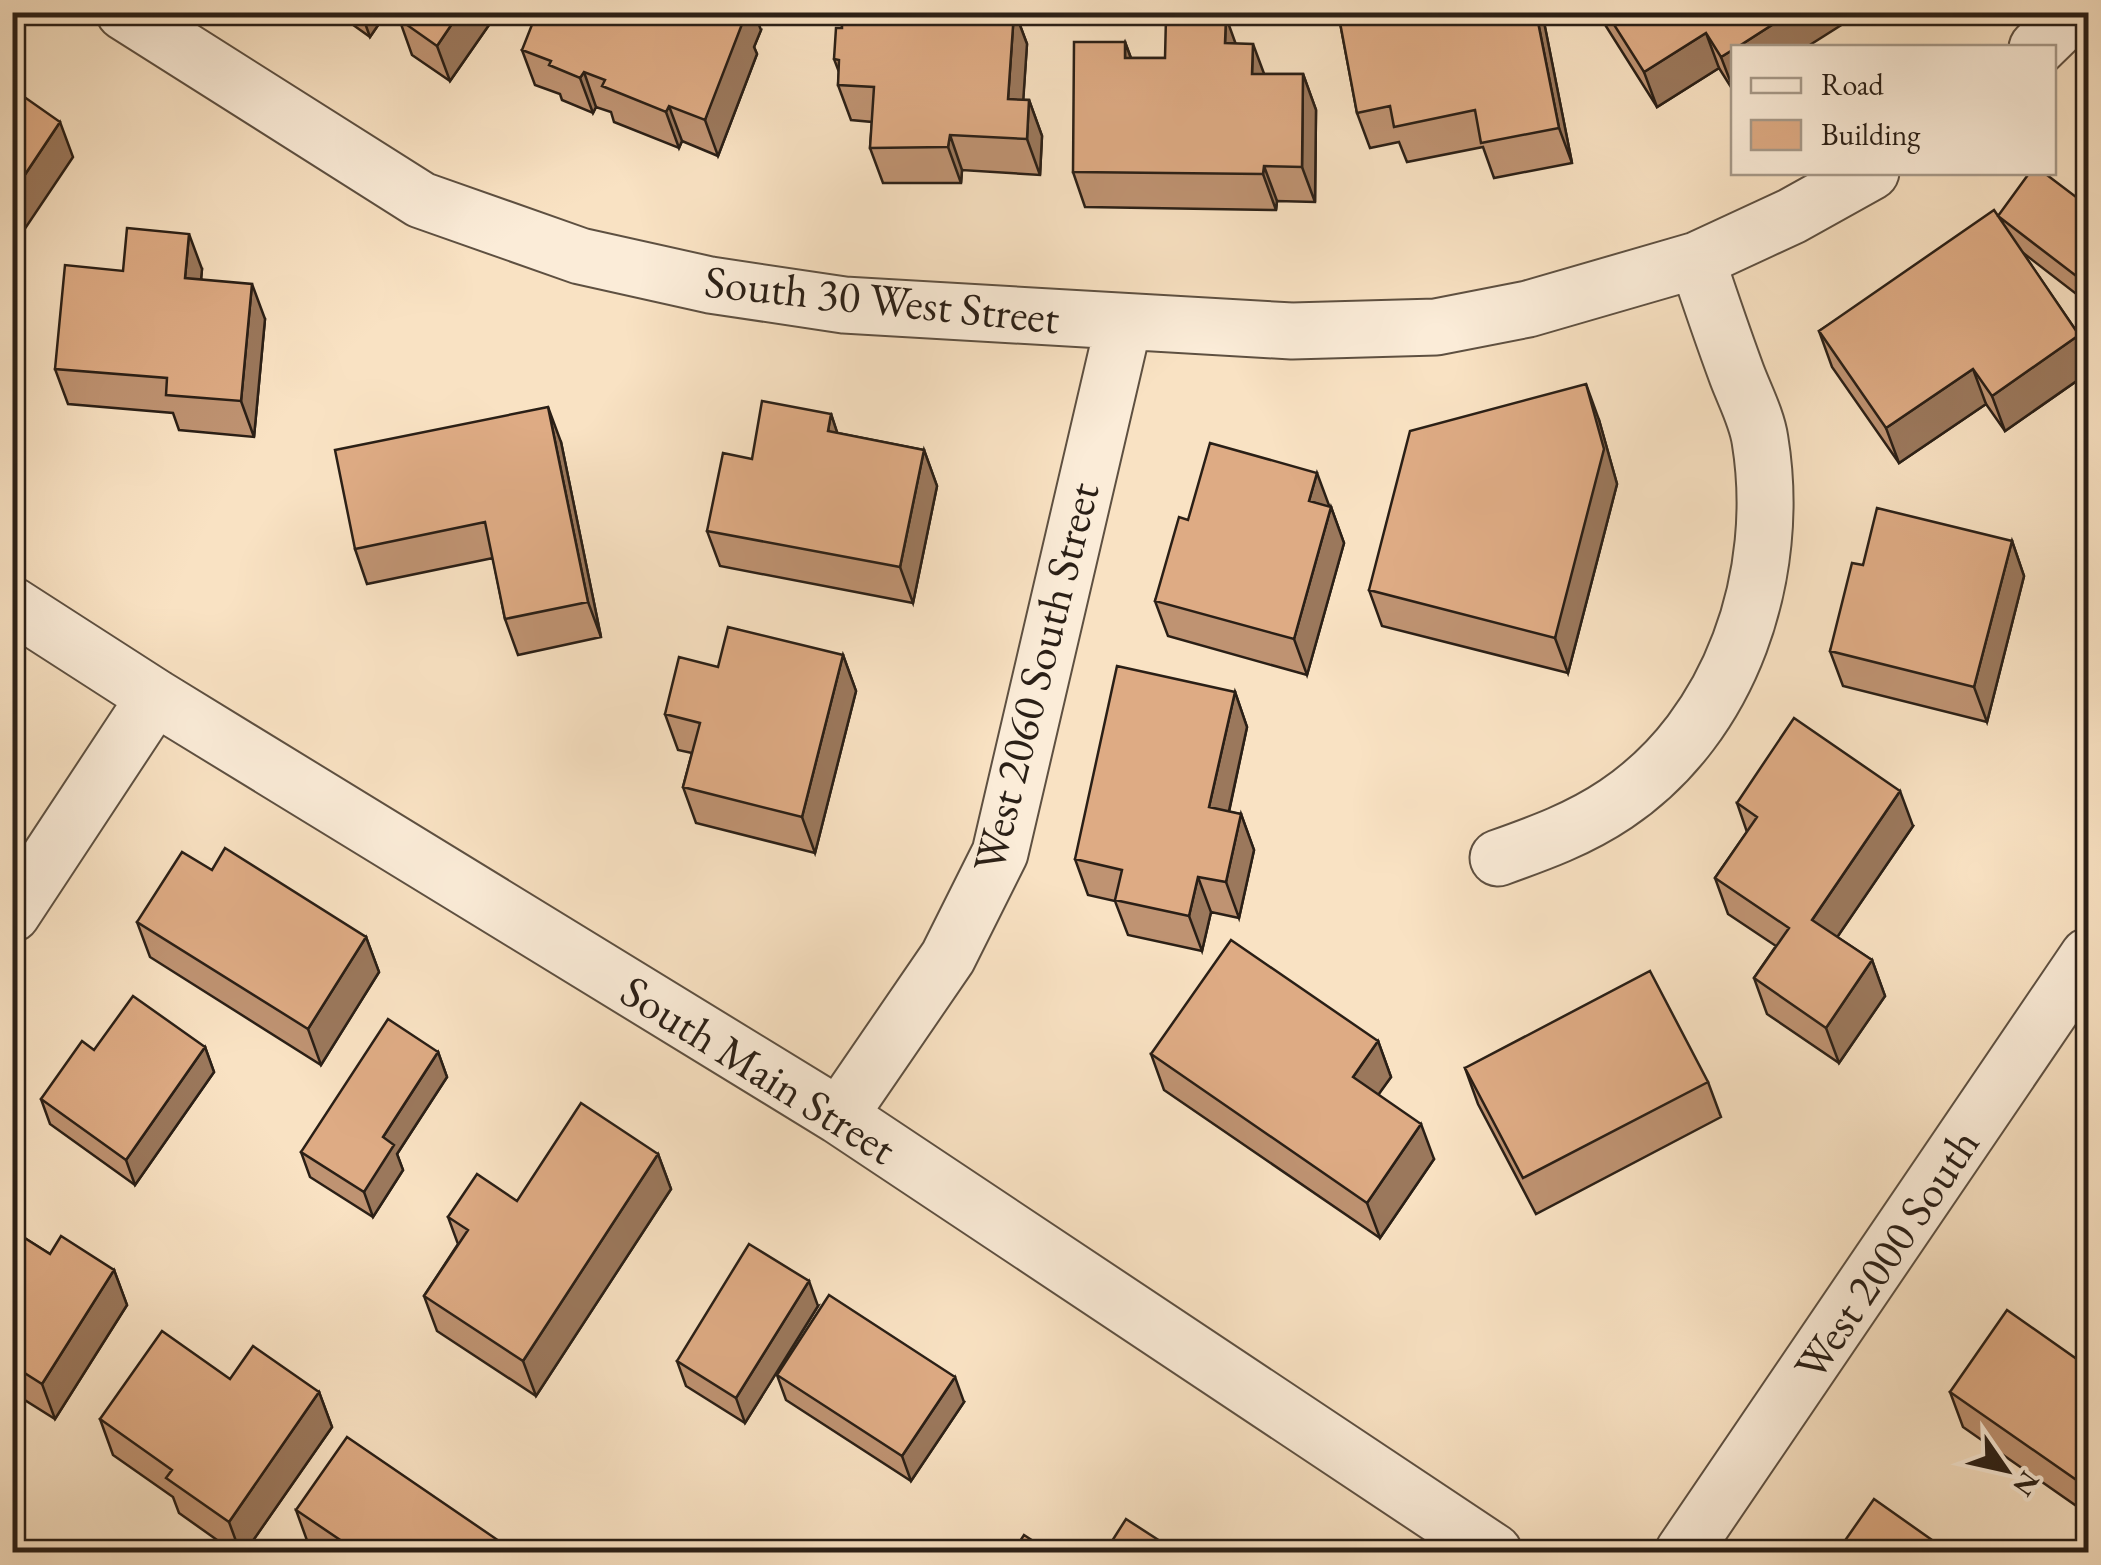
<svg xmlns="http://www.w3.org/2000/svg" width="2101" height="1565" viewBox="0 0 2101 1565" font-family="'EB Garamond',serif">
  <rect width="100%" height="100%" fill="#f9e2c3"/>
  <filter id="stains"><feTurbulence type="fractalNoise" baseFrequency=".002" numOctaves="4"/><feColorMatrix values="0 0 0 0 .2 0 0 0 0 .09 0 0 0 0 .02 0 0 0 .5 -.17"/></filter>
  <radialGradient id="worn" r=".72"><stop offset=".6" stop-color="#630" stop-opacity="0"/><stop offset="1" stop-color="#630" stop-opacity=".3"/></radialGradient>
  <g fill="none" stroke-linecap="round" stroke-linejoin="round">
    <defs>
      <path id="minor" d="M124,12L421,200L580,256L710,285L844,305L1292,331L1436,327L1528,309L1697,260L1792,216L1871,172
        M2037,48L2074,12
        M12,605L155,697L839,1116L1494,1552
        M1498,858C1540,843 1579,829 1616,804C1732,726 1782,574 1760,440C1757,419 1745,396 1737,375C1723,337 1710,299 1697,260
        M12,914L155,697
        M839,1116L948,957L1000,853L1124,322
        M1683,1552L2088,956"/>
    </defs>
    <use href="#minor" stroke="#5e5041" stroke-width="59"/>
    <use href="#minor" stroke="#fbecd8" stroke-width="55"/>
  </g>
  <path fill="#bf9372" stroke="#2a1f16" stroke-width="2.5" d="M335,12H387L370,37Z
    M390,12H498L450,81L412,55L401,24L392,18Z
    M842,12H1015L1027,44L1023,100H1029L1042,136L1040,175L962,170L961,183H883L870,148L872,122L851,120L838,85L839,72L834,59L842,28Z
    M1338,12H1542L1572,163L1494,178L1483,147L1407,162L1399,142L1370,148L1357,113Z
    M1597,12H1852L1854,17L1734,48V92L1719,68L1657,107Z
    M761,30L754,47L757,54L718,156L682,141L679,148L614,122L611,112L596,107L593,113L562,100L560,94L535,85L522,50Z
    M1125,42L1131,58H1165L1235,44L1264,74H1303L1316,110L1315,202L1277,201L1276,210L1085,207L1073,172Z
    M2088,206V303L2022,252L2079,335L2088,361V373L2005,431L1986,404L1899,463L1832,367L1819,331L1998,216Z
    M202,269L201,279L265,319L254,437L179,430L173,413L68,404L55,369L123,271Z
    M831,414L837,433L924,450L937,486L913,603L720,566L707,531L752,459Z
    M1599,420L1617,484L1568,673L1382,626L1369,590Z
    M561,442L601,637L518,655L505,619L493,558L367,584L355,549Z
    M1331,507L1344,543L1307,675L1168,636L1155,601L1188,520Z
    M2012,541L2024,576L1987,722L1843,686L1830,651L1863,565Z
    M843,655L856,691L815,853L696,823L683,787L692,753L678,750L665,714L718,667Z
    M1235,692L1247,727L1229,812L1241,814L1254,850L1239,918L1211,912L1202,951L1128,935L1115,901L1088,895L1075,859Z
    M1737,803L1913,826L1837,937L1872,960L1885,996L1839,1063L1767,1014L1754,978L1776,946L1728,914L1715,878L1747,832Z
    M212,870L366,937L379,972L321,1065L150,957L137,922Z
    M1378,1041L1391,1077L1378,1094L1434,1159L1380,1238L1164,1090L1151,1054Z
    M205,1047L214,1072L135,1185L50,1124L41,1099L94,1050Z
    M438,1052L447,1077L397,1154L403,1170L373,1217L310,1177L301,1152Z
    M1465,1068L1708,1082L1721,1117L1536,1214L1478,1104Z
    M658,1154L671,1189L536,1396L437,1331L424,1296L458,1244L448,1217L517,1201Z
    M12,1230L50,1254L114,1270L127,1305L55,1419L12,1392Z
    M818,1306L745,1423L686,1386L677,1361Z
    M2088,1367V1514L1963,1427L1950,1392Z
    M777,1375L964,1402L911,1481L786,1400Z
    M230,1379L319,1392L332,1427L245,1552H234L179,1513L173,1497L113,1455L100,1419Z
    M296,1510L505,1552H319L309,1546Z"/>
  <path fill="#9b785c" stroke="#2a1f16" stroke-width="2.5" d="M361,12H387L370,37Z
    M460,12H498L450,81L437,46Z
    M741,12H754L761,30L754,47L757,54L718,156L705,120Z
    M1014,12H1015L1027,44L1021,134L1008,99Z
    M1536,12H1542L1572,163L1559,128Z
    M1792,12H1852L1854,17L1805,48H1736Z
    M1226,17L1239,53L1225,43Z
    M1706,33L1719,68L1657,107L1644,72Z
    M1125,42L1138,78L1125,58Z
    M1253,44L1266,79L1252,74Z
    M1734,49V91L1721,57Z
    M584,72L596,107L593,113L580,78Z
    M1303,74L1316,110L1315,202L1302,167Z
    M1029,100L1042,136L1040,175L1027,139Z
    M669,106L682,141L679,148L666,112Z
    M60,122L73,157L12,248V194Z
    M950,135L962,170L961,183L948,147Z
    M1264,166L1277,201L1276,210L1263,174Z
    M189,234L202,269L198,313L185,278Z
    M252,284L265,319L254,437L241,401Z
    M2079,335L2088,361V373L2005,431L1992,396Z
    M1973,369L1986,404L1899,463L1886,428Z
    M1586,384L1599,420L1617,484L1568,673L1555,638Z
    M548,407L561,442L601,637L588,602Z
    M831,414L843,450L828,431Z
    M924,450L937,486L913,603L900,567Z
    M1317,473L1330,508L1309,501Z
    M1331,507L1344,543L1307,675L1294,639Z
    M2012,541L2024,576L1987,722L1974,687Z
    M843,655L856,691L815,853L802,817Z
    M1235,692L1247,727L1222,843L1209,807Z
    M1900,791L1913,826L1825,955L1812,920Z
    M1241,814L1254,850L1239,918L1226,882Z
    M1198,877L1211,912L1202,951L1189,916Z
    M366,937L379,972L321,1065L308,1029Z
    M1872,960L1885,996L1839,1063L1826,1028Z
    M1378,1041L1391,1077L1366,1112L1353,1077Z
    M205,1047L214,1072L135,1185L126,1160Z
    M438,1052L447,1077L397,1154L403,1170L373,1217L364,1192L383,1137Z
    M1421,1124L1434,1159L1380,1238L1367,1203Z
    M658,1154L671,1189L536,1396L523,1361Z
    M114,1270L127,1305L55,1419L42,1384Z
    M809,1281L818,1306L745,1423L736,1398Z
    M955,1377L964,1402L911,1481L902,1456Z
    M319,1392L332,1427L245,1552H240L229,1522Z
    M502,1543L505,1552H496Z"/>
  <path fill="#deab84" stroke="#2a1f16" stroke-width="2.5" d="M405,12H460L437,46L400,20Z
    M537,12H741L739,16L744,19L705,120L669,106L666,112L602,86L605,80L584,72L580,78L549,65L551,61L522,50Z
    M842,12H1014L1008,99L1029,100L1027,139L950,135L948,147L870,148L874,87L838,85L839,60L834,59L836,28H842Z
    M1338,12H1536L1559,128L1481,143L1475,110L1394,127L1390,106L1357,113Z
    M1606,12H1792L1736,48H1734V49L1721,57L1706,33L1644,72Z
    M1166,17H1226L1225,43L1253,44L1252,74H1303L1302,167L1264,166L1263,174L1073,172L1074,42H1125V58H1165Z
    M12,82L23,89L20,94L60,122L12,194Z
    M2030,172H2043L2088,206V285L1998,216Z
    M1994,210L2079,335L1992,396L1973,369L1886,428L1819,331Z
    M127,228L189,234L185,278L252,284L241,401L166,395L167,378L55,369L65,265L123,271Z
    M1586,384L1604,449L1555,638L1369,590L1410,431Z
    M762,401L831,414L828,431L924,450L900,567L707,531L723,453L752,459Z
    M548,407L588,602L505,619L485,522L355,549L335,450Z
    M1210,443L1317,473L1309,501L1331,507L1294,639L1155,601L1179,517L1188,520Z
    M1877,508L2012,541L1974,687L1830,651L1852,563L1863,565Z
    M728,627L843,655L802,817L683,787L700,723L665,714L679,657L718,667Z
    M1117,666L1235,692L1209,807L1241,814L1226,882L1198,877L1189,916L1115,900L1122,870L1075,859Z
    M1794,718L1900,791L1812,920L1872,960L1826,1028L1754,978L1789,928L1715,878L1757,817L1737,803Z
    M225,848L366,937L308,1029L137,922L182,852L212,870Z
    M1231,940L1378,1041L1353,1077L1421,1124L1367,1203L1151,1054Z
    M1650,971L1708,1082L1523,1178L1465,1068Z
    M133,996L205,1047L126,1160L41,1099L82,1041L94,1050Z
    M388,1019L438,1052L383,1137L394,1145L364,1192L301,1152Z
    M581,1103L658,1154L523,1361L424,1296L468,1230L448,1217L477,1174L517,1201Z
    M12,1230L50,1254L61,1236L114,1270L42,1384L12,1365Z
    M749,1244L809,1281L736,1398L677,1361Z
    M829,1295L955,1377L902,1456L777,1375Z
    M2007,1310L2088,1367V1488L1950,1392Z
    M162,1331L230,1379L253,1346L319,1392L229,1522L166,1478L172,1470L100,1419Z
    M347,1437L502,1543L496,1552H358L296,1510Z
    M1874,1499L1949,1552H1837Z
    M1126,1519L1177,1552H1105Z
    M1024,1535L1050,1552H1013Z"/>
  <g text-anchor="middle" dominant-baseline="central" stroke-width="8" stroke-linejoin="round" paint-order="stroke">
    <g font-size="45" fill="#2a1f16" stroke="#fbecd8">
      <text transform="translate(882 299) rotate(6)">South 30 West Street</text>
      <text transform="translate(1035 677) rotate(-76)">West 2060 South Street</text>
      <text transform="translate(759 1069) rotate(32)">South Main Street</text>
      <text transform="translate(1886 1254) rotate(-56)">West 2000 South</text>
    </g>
  </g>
  <rect width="2101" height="1565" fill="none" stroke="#f9e2c3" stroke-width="50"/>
  <rect x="15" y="15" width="2071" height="1535" fill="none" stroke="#2a1f16" stroke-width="5"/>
  <rect x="25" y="25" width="2051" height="1515" fill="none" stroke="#2a1f16" stroke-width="2.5"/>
  <rect x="1731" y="45" width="325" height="130" fill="#fbecd8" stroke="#a79a8a" stroke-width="2.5"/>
  <rect x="1751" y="78" width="50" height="15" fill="#fbecd8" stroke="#a79a8a" stroke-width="2.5"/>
  <text x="1821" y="95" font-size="30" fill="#2a1f16">Road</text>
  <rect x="1751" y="120" width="50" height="30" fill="#deab84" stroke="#a79a8a" stroke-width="2.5"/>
  <text x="1821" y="145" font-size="30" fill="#2a1f16">Building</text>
  <g transform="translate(2006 1470) rotate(124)" stroke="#fbecd8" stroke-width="8" paint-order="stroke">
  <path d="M0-8L18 38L0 25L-18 38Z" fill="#2a1f16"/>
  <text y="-15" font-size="28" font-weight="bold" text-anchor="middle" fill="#2a1f16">N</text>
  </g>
  <rect width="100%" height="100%" filter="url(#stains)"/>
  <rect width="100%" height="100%" fill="url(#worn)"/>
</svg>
